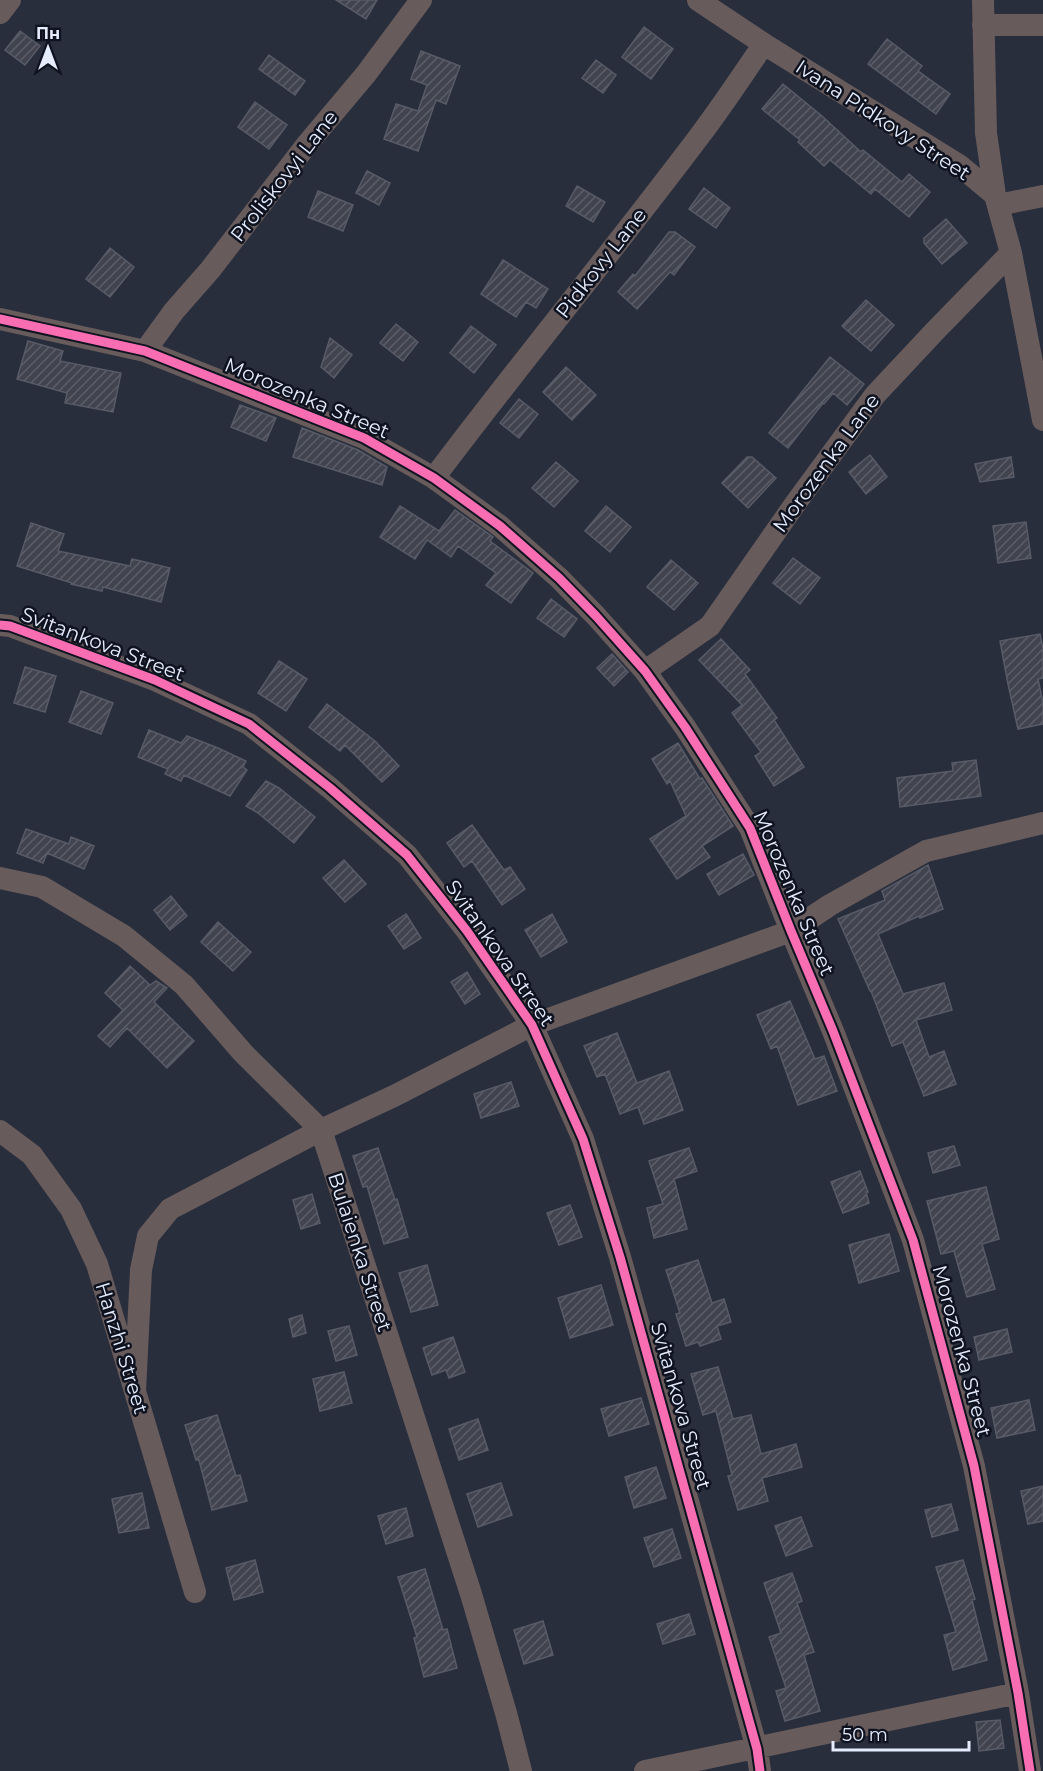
<svg xmlns="http://www.w3.org/2000/svg" width="1043" height="1771" viewBox="0 0 1043 1771" font-family="Montserrat,sans-serif">
  <defs>
    <pattern id="building-hatch" width="6" height="6" patternUnits="userSpaceOnUse" patternTransform="scale(1.5)"><rect width="6" height="6" fill="#41444f"/><path d="M-1 1l2-2M0 6l6-6M5 7l2-2" fill="none" stroke="#5c5f69"/></pattern>
  </defs>
  <rect width="100%" height="100%" fill="#282e3c"/>
  <path fill="url(#building-hatch)" stroke="#585b67" stroke-width="1.5" d="M336,0H377L366,19Z
    M644,27L673,49L651,79L622,57Z
    M20,31L40,46L25,65L5,50Z
    M887,39L922,66L918,71L950,94L936,114L868,64Z
    M421,51L460,66L446,104L436,100L418,151L384,139L396,104L418,111L427,85L411,79Z
    M269,55L305,81L295,95L259,69Z
    M596,60L616,75L603,93L582,78Z
    M783,84L822,116L861,152L863,150L902,182L909,174L930,192L909,217L875,189L871,194L830,160L824,166L798,142L800,140L762,109Z
    M255,102L287,125L269,149L238,127Z
    M367,171L390,183L379,205L356,193Z
    M577,186L605,202L593,222L566,206Z
    M704,188L730,208L716,228L689,209Z
    M318,191L353,205L343,231L308,217Z
    M946,219L967,243L942,264L924,243V238Z
    M669,232H675L695,247L674,275L670,272L637,309L618,292L633,274L635,276Z
    M110,248L134,267L110,297L86,279Z
    M503,260L548,289L536,308L526,302L516,317L481,294Z
    M866,300L894,325L871,351L842,326Z
    M396,324L418,342L403,361L380,343Z
    M471,326L496,345L474,373L450,353Z
    M330,338L352,355L334,378L321,367Z
    M28,341L63,351L60,361L121,373L113,412L65,403L67,393L17,379Z
    M830,357L864,384L847,405L833,393L824,404L823,403L788,448L769,433Z
    M566,367L596,395L572,420L543,392Z
    M519,399L538,414L519,438L500,423Z
    M240,405L276,418L266,441L231,427Z
    M302,428L358,450L387,467L382,485L293,457Z
    M870,455L887,477L866,494L849,472Z
    M747,457H752L776,478L748,508L722,483Z
    M1011,457L1014,477L980,482L975,464Z
    M556,462L578,481L554,507L532,488Z
    M400,506L439,531L455,510L493,537L490,541L533,573L511,603L486,585L496,573L458,546L451,557L427,540L415,559L380,537Z
    M606,506L631,527L610,552L585,531Z
    M1026,522L1031,558L998,563L993,526Z
    M31,523L64,534L58,551L130,566L132,559L170,568L161,602L103,587L102,591L71,584L72,583L17,566Z
    M793,558L820,578L800,604L773,583Z
    M671,560L698,583L674,610L647,587Z
    M551,599L577,619L564,637L537,618Z
    M1040,634L1043,649V678L1038,679L1043,703V724L1018,729L1008,684L1000,641Z
    M721,639L750,670L745,674L777,718L774,720L804,767L774,786L755,756L761,752L732,713L742,705L699,660Z
    M612,654L628,672L614,686L597,668Z
    M279,661L307,679L286,711L258,693Z
    M25,667L56,676L45,712L14,703Z
    M81,691L113,703L101,734L69,722Z
    M327,704L375,741L399,766L382,782L345,745L340,751L309,727Z
    M149,730L181,743L187,736L218,748L246,761L243,767L247,770L230,796L184,775L181,781L165,774L168,769L138,757Z
    M678,743L700,779L702,778L733,826L702,846L710,857L677,879L650,839L686,816L670,781L667,784L652,759Z
    M976,760L981,796L900,807L897,778L953,771L952,763Z
    M266,781L279,788L315,817L294,843L258,813L246,806Z
    M472,825L504,870L510,867L525,889L502,905L472,861L464,867L447,843Z
    M26,829L69,844L71,837L94,846L84,869L47,853L43,863L17,853Z
    M743,854L754,875L719,895L707,874Z
    M344,860L366,884L345,902L323,878Z
    M928,865L943,909L920,918L919,916L878,934L903,994L944,983L952,1010L916,1020L929,1057L944,1051L956,1084L924,1096L903,1042L892,1046L871,991H870L838,919L885,900L882,891Z
    M171,896L187,916L170,930L154,910Z
    M406,914L421,938L404,949L388,926Z
    M552,914L567,942L541,957L525,930Z
    M218,922L251,952L233,971L201,942Z
    M130,966L150,985L156,981L167,988L154,1002L194,1041L167,1068L127,1028L110,1047L98,1036L123,1010L105,993Z
    M467,972L480,994L465,1004L451,982Z
    M790,1001L815,1059L824,1056L837,1091L798,1105L777,1046L771,1049L757,1015Z
    M617,1033L637,1083L669,1071L683,1110L644,1124L638,1107L620,1114L605,1074L597,1077L584,1046Z
    M511,1082L519,1106L481,1118L474,1094Z
    M954,1146L960,1165L933,1173L928,1153Z
    M378,1148L395,1200L397,1199L408,1237L384,1244L367,1186L363,1187L353,1156Z
    M689,1148L697,1171L674,1179L687,1229L654,1238L647,1208L663,1204L649,1161Z
    M860,1171L868,1192H866L869,1203L843,1213L831,1182Z
    M986,1187L999,1239L982,1244L995,1289L967,1297L954,1251L941,1254L927,1201Z
    M312,1194L320,1223L301,1229L293,1200Z
    M570,1205L582,1237L559,1245L547,1213Z
    M889,1234L899,1271L859,1283L849,1245Z
    M698,1260L712,1303L724,1299L731,1322L717,1326L721,1339L700,1346L698,1342L686,1346L676,1314L680,1313L666,1270Z
    M427,1265L438,1305L411,1312L399,1273Z
    M601,1285L613,1325L570,1338L558,1298Z
    M302,1315L306,1333L293,1337L289,1319Z
    M349,1326L357,1355L336,1361L328,1331Z
    M1007,1329L1012,1352L979,1360L974,1337Z
    M453,1337L465,1372L449,1378L446,1370L432,1375L423,1348Z
    M718,1367L733,1419L751,1415L761,1454L796,1444L802,1467L762,1478L768,1501L738,1510L728,1476L732,1475L716,1411L703,1415L691,1374Z
    M344,1372L352,1403L320,1411L313,1379Z
    M641,1398L649,1424L609,1436L601,1409Z
    M1029,1400L1035,1430L997,1438L991,1408Z
    M217,1415L236,1476L240,1475L247,1501L212,1510L199,1460H196L185,1425Z
    M478,1419L488,1450L459,1460L449,1429Z
    M656,1467L666,1498L634,1508L625,1477Z
    M501,1483L512,1515L478,1527L467,1494Z
    M1043,1486V1521L1028,1524L1021,1491Z
    M142,1493L149,1528L119,1533L112,1499Z
    M951,1504L958,1530L932,1537L925,1510Z
    M406,1508L413,1536L386,1544L378,1516Z
    M801,1517L812,1546L786,1556L775,1526Z
    M672,1529L681,1558L654,1567L644,1538Z
    M255,1560L263,1592L234,1600L226,1568Z
    M963,1560L975,1599L972,1600L987,1660L953,1670L944,1635L956,1632L936,1567Z
    M425,1569L443,1630L447,1629L457,1668L424,1677L414,1638L417,1637L398,1577Z
    M792,1573L802,1601L797,1603L814,1652L804,1655L820,1711L785,1721L776,1691L786,1688L769,1637L781,1633L764,1583Z
    M689,1614L695,1634L663,1644L657,1624Z
    M543,1621L553,1655L524,1664L514,1630Z
    M1000,1720L1004,1748L979,1751L976,1722Z"/>
  <g fill="none" stroke-linecap="round" stroke-linejoin="round">
    <path stroke="#685b5c" stroke-width="22" d="M698,0L764,44L959,165L995,195L1011,253L1043,420
      M983,0L986,133L995,195
      M0,13L10,0
      M983,25H1043
      M998,205L1043,196
      M0,319L145,351L364,438L434,478L500,526L559,578L596,616L645,671L685,727L750,828L791,931L833,1031L913,1240L974,1466L1018,1693L1030,1771
      M145,351L174,311L210,270L308,143L366,74L421,0
      M434,478C521,362 614,250 701,134C723,105 743,74 764,44
      M0,625L10,626L155,680L249,724L330,788L407,855L467,931L532,1025L583,1139L620,1257L757,1749L760,1771
      M645,671L710,626L795,504L875,395L935,331L1011,253
      M0,878L42,887L124,936L184,985L244,1054L321,1130L471,1594L506,1713L521,1771
      M0,1131L32,1155L71,1209L97,1264L195,1592
      M135,1391L141,1270L148,1236L170,1209L321,1130L394,1096L532,1025L791,931L830,905L926,851L1043,823
      M645,1771L1018,1693"/>
    <defs>
      <path id="cycleway" d="M0,319L145,351L364,438L434,478L500,526L559,578L596,616L645,671L685,727L750,828L791,931L833,1031L913,1240L974,1466L1018,1693L1030,1771
        M0,625L10,626L155,680L249,724L330,788L407,855L467,931L532,1025L583,1139L620,1257L757,1749L760,1771"/>
    </defs>
    <use href="#cycleway" stroke="#0e131f" stroke-width="13"/>
    <use href="#cycleway" stroke="#f96db3" stroke-width="9"/>
  </g>
  <g text-anchor="middle" dominant-baseline="central" stroke-width="5" stroke-linejoin="round" paint-order="stroke">
    <g font-size="20" fill="#e4ecfe" stroke="#0e131f">
      <text transform="translate(883 120) rotate(33)">Ivana Pidkovy Street</text>
      <text transform="translate(284 176) rotate(-52)">Proliskovyi Lane</text>
      <text transform="translate(601 263) rotate(-52)">Pidkovy Lane</text>
      <text transform="translate(307 398) rotate(23)">Morozenka Street</text>
      <text transform="translate(826 463) rotate(-54)">Morozenka Lane</text>
      <text transform="translate(103 644) rotate(21)">Svitankova Street</text>
      <text transform="translate(794 893) rotate(67)">Morozenka Street</text>
      <text transform="translate(500 953) rotate(55)">Svitankova Street</text>
      <text transform="translate(360 1252) rotate(72)">Bulaienka Street</text>
      <text transform="translate(122 1348) rotate(73)">Hanzhi Street</text>
      <text transform="translate(962 1351) rotate(75)">Morozenka Street</text>
      <text transform="translate(681 1406) rotate(74)">Svitankova Street</text>
    </g>
  </g>
  <g transform="translate(48 48)" stroke="#0e131f" stroke-width="4.5" paint-order="stroke">
  <path d="M0-4.5L10 22L0 15L-10 22Z" fill="#e4ecfe"/>
  <text y="-9" font-size="16" font-weight="bold" text-anchor="middle" fill="#e4ecfe">Пн</text>
  </g>
  <path d="M833 1741v9h136v-9" fill="none" stroke="#e4ecfe" stroke-width="3"/>
  <text x="842" y="1741" font-size="18" fill="#e4ecfe" stroke="#0e131f" stroke-width="4.5" paint-order="stroke">50 m</text>
</svg>
